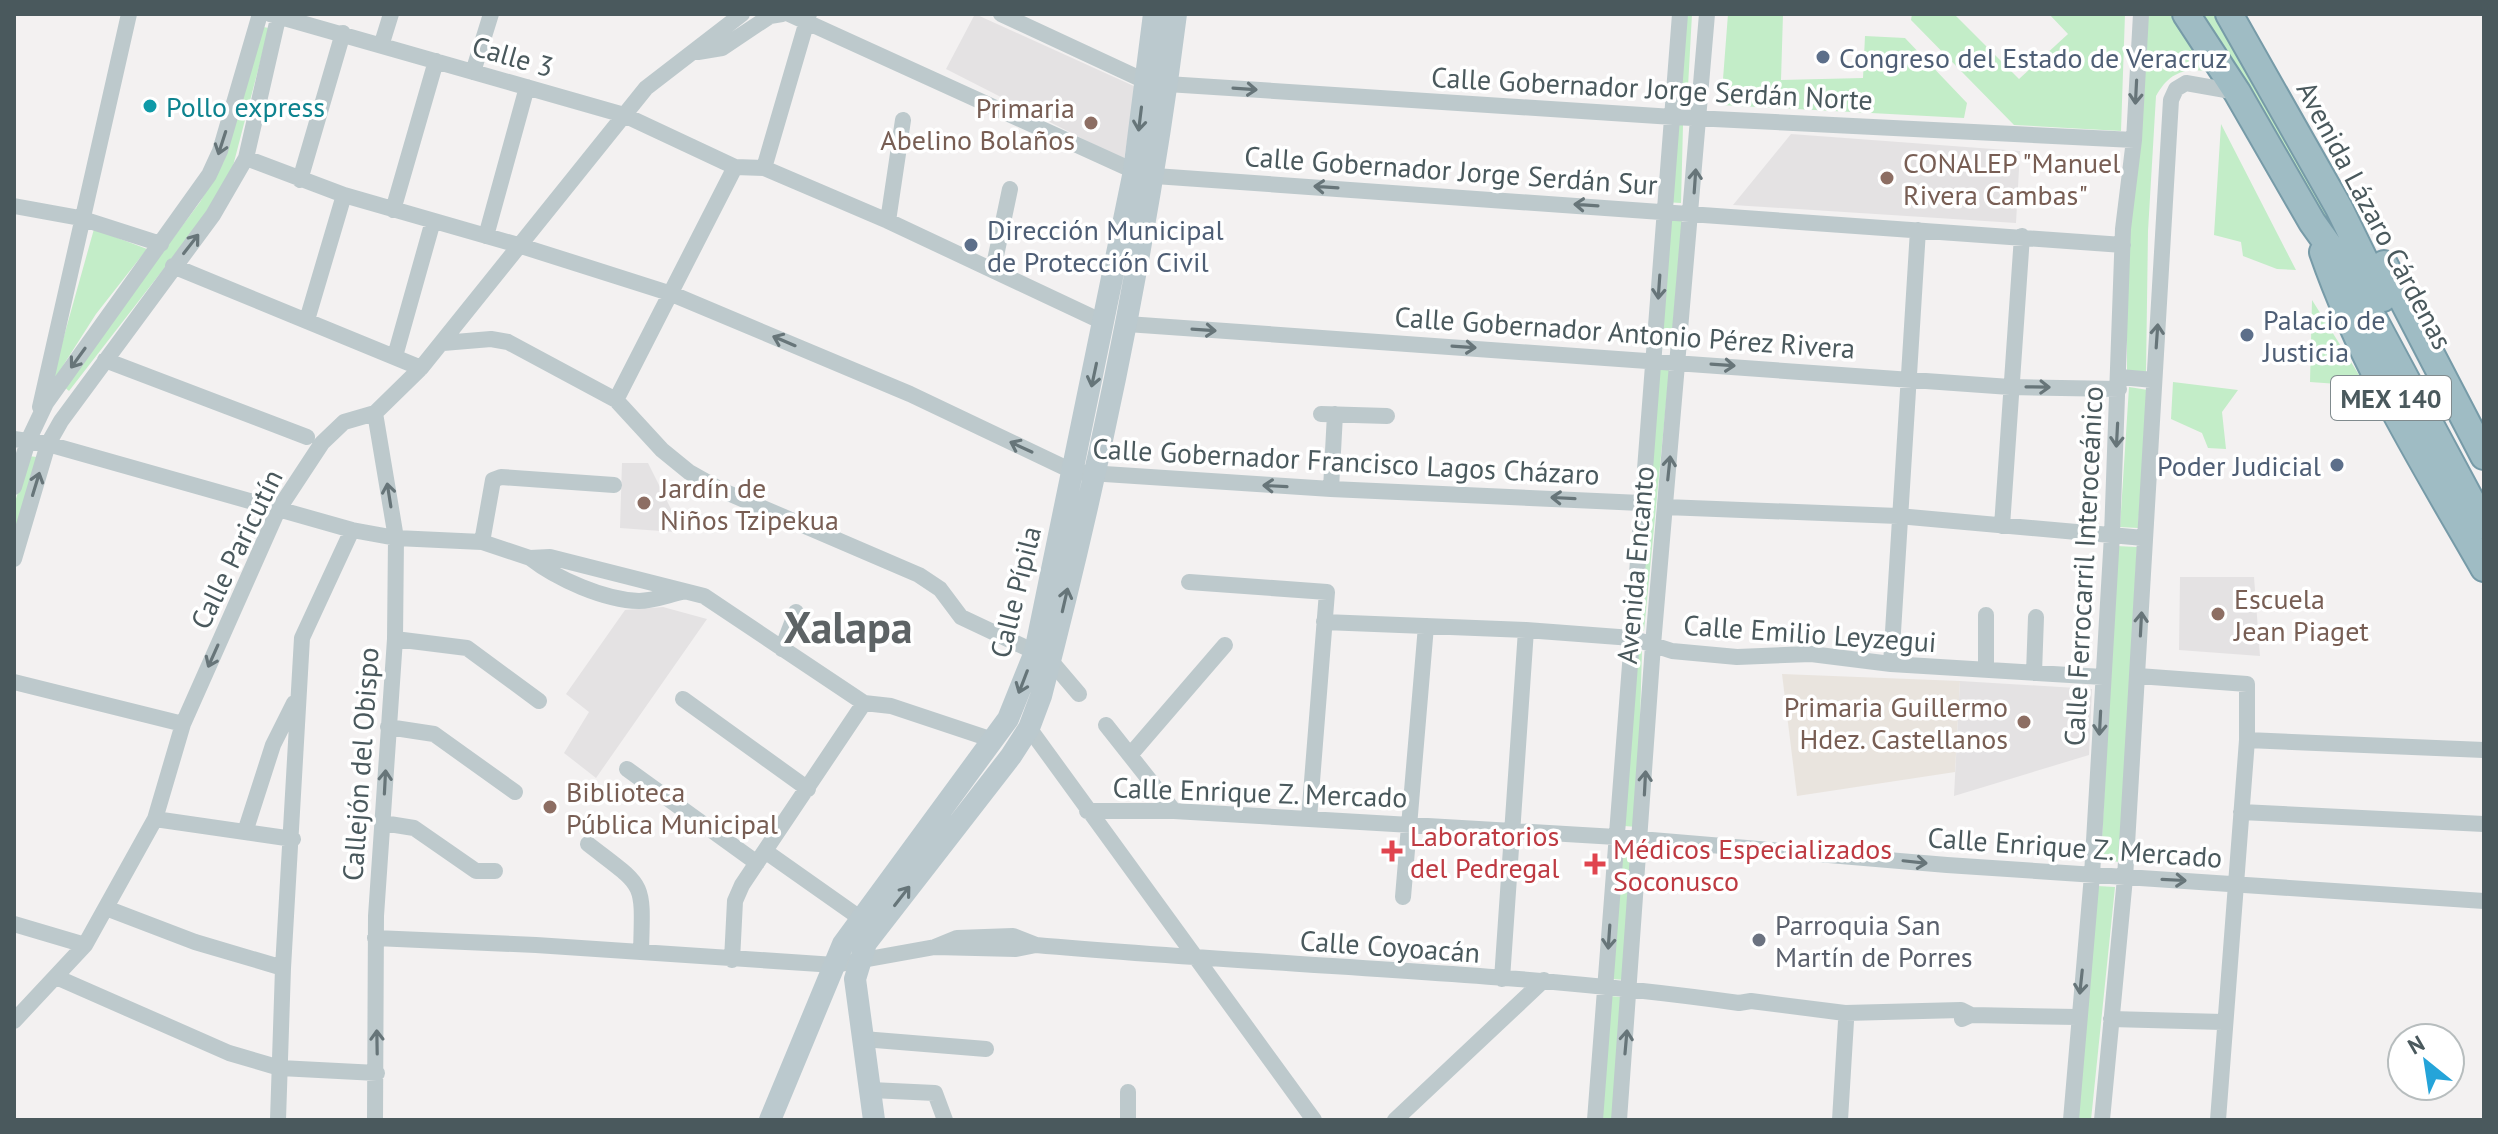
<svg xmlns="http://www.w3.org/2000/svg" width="2498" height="1134" viewBox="0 0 2498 1134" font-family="'PT Sans',sans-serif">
  <rect width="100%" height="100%" fill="#f3f1f1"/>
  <path fill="#e9e4de" d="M1782,674L1960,681L1955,772L1797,796Z"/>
  <path fill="#e4e2e3" d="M975,14L1136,87L1124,160L946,69Z
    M1791,134L2020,151L2016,223L1733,205Z
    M622,463H648L673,513L674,532L620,528Z
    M2180,577H2254L2260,656L2179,650Z
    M663,607L707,619L596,778L564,753L589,712L566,694L625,610Z
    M1960,681L2092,689L2089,755L1954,796Z"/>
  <path fill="#c3edc8" d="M1678,14H1692L1687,105L1671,104Z
    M1728,14H1783L1781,80L1863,78L1865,36L1905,38L1967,103L1964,118L1721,105Z
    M1912,14H1954L2019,79L2068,34L2049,14H2125L2121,131L2014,125L1911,20Z
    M2144,14H2176L2208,66L2206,71C2181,68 2168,75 2156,96L2148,231L2146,373L2127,371V230Z
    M2200,14H2215L2254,78L2484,509Z
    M263,27L269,28L233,166L210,209L69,391L63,386L200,202L224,161Z
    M2221,124L2296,270L2277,269L2243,256L2241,242L2214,235Z
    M1668,125H1683L1681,203L1664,202Z
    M1662,219L1682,220L1671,348H1655Z
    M94,229L147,249L96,314L50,386Z
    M2312,300L2366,386L2310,382Z
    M1653,362L1670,363L1644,631L1626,630Z
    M2173,382L2238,390L2222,412L2226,449L2208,448L2202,433L2171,419Z
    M2129,387L2148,390L2138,528L2120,527Z
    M28,456L37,457L14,537V506Z
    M2116,546L2137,547L2120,862L2101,860Z
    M1625,650L1642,651L1637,827L1624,826Z
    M1623,841L1636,842L1625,980L1612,979Z
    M2097,886L2115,887L2091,1120H2077Z
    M1610,996L1621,997L1615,1120H1602Z"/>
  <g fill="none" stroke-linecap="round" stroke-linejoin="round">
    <defs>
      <path id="trunk" d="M2186,14L2237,92L2312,222L2351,277L2484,525
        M2229,14L2339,208L2383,298
        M2323,252C2361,362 2426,467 2484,568
        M2384,264L2484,456"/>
    </defs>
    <use href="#trunk" stroke="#779ba8" stroke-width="30"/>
    <path stroke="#bdc9cc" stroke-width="16" d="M270,14L624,115L735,167L764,168L888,221L1105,323
      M789,14L1134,171L1155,176L2123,245
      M1001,14L1145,81
      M382,43L391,14
      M698,52L722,48L770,16L782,14
      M473,72L491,14
      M1167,84L1673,117L2134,140
      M246,158L344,195L518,245L672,294L910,394L1074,472L1331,489L1641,503
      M764,168L809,14
      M300,180L343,33
      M14,206L80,218L161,244
      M393,210L436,61
      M888,221L903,120
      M486,236L527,87
      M173,266L421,368
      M993,270L1010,189
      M307,320L344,195
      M1127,324L2010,387L2119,389
      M443,343L491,339L508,342L616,400L662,450L689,472L721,490L919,575L940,589L961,617L1035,652
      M395,356L433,221
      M105,360L307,437
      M2120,377L2154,380
      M616,400L735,167
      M40,407L129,14
      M1321,414L1387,416
      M14,439L48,444L352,530L396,538L482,542L530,558L550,557L704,596L864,703L891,706L993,740
      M14,487L28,441L46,403L209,175L220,151L260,14
      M1331,489L1335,414
      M1665,507L1898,516L2144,538
      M2002,526L2022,236
      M482,542L493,480L501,477L614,485
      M530,558C557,579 604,600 639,601C653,601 668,595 682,592
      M14,559L48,444L61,421L213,215L246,158L279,14
      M1189,582L1327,592L1309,819
      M1986,615V670
      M1324,622L1526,630L1632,638L1672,651L1737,657L1811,654L1891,664L2103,677
      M395,639L467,648L539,701
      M782,649L796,612
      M1050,660L1079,694
      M1891,664L1918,230
      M2034,673L2036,617
      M2138,676L2247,684V740L2218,1120
      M14,682L183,724
      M683,699L808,789
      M1106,725L1174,811
      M388,727L434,734L515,792
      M1029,728L1314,1120
      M2247,740L2484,750
      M1131,754L1225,645
      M627,769L757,863
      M1087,811H1174L1616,837L1947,865L2484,901
      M2241,812L2484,824
      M155,819L293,839
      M383,823L414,828L476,871H495
      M245,832L273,745L294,703
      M588,844C646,889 643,879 641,952
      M765,851L860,918
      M1403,897L1426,626
      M106,908L195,942L283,968
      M14,924L85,945
      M375,938L536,945L835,965L935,947L957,938L1013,936L1036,945
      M935,947L1016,949L1036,945C1270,966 1507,970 1739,1003L1751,1001L1845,1013L1961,1010L1971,1015
      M732,960L735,901L742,885L864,703
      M56,977L229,1053L280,1068L377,1073
      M1502,979L1526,630
      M1962,1019L1971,1015L2077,1017
      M2111,1019L2223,1022
      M14,1021L85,945L155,819L183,724L278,510L322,443L344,422L375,413L421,368L646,88L742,14
      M863,1039L986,1049
      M871,1090L935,1093L945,1120
      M278,1120L283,968L302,638L352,530
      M375,1120L376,916L395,639L396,538L375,413
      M1128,1120V1092
      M1395,1120L1544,980
      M1595,1120L1680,14
      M1619,1120L1653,645L1707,14
      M1840,1120L1846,1021
      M2071,1120L2092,875L2112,535L2123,229L2134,140L2141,14
      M2102,1120L2125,878L2171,100L2176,89L2186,83L2237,92"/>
    <path stroke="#bbc9ce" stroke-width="22" d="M770,1120L843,944L1008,719L1035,652L1134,171L1154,14
      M874,1120L855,979L866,943L1011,756L1029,728L1041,696C1099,472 1147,245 1176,14"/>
    <use href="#trunk" stroke="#9fbcc4" stroke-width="26"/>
  </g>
  <defs><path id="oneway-shaft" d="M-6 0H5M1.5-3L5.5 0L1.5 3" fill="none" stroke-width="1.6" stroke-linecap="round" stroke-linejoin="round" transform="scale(2)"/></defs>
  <g stroke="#677579">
    <use href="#oneway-shaft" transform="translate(1245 89) rotate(4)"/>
    <use href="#oneway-shaft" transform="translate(2136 92) rotate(93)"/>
    <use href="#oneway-shaft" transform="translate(222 143) rotate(108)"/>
    <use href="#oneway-shaft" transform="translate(1695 181) rotate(-86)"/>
    <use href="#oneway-shaft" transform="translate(1326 187) rotate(-176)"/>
    <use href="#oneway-shaft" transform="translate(1586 205) rotate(-176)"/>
    <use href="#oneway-shaft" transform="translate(191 244) rotate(-52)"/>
    <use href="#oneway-shaft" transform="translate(1659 287) rotate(94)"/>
    <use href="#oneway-shaft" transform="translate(1204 330) rotate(4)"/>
    <use href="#oneway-shaft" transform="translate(2157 336) rotate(-86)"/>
    <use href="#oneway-shaft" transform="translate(784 341) rotate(-157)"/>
    <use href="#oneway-shaft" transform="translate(1464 347) rotate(4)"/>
    <use href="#oneway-shaft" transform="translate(78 358) rotate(126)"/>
    <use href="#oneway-shaft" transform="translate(1723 365) rotate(4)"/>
    <use href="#oneway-shaft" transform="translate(2038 387) rotate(1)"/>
    <use href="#oneway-shaft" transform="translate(2117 435) rotate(93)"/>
    <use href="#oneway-shaft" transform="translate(1021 447) rotate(-155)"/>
    <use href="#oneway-shaft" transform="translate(1669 468) rotate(-84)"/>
    <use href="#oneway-shaft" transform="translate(36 484) rotate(-73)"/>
    <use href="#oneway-shaft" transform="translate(1275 486) rotate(-177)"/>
    <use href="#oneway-shaft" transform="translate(389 495) rotate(-99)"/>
    <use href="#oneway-shaft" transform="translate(1563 498) rotate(-177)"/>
    <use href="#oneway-shaft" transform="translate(2141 624) rotate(-87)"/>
    <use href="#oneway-shaft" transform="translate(213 656) rotate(114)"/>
    <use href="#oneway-shaft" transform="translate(2100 723) rotate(93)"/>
    <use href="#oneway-shaft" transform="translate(385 782) rotate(-87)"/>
    <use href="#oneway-shaft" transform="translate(1645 783) rotate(-87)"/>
    <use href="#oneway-shaft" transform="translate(1915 862) rotate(6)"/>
    <use href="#oneway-shaft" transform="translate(2174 880) rotate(3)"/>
    <use href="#oneway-shaft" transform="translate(1609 937) rotate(94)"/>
    <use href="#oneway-shaft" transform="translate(2081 982) rotate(96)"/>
    <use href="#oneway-shaft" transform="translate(377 1042) rotate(-91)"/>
    <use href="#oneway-shaft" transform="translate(1626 1042) rotate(-85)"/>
  </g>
  <g stroke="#667579">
    <use href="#oneway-shaft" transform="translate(1140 119) rotate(97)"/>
    <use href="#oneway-shaft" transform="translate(1094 375) rotate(102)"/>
    <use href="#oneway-shaft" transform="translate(1065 600) rotate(-77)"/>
    <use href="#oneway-shaft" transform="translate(1023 682) rotate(111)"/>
    <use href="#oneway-shaft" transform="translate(902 896) rotate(-52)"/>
  </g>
  <g fill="#5c6f8a" stroke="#fff" stroke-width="3">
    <circle cx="1823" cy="57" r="8"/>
    <circle cx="971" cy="245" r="8"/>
    <circle cx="2247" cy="335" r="8"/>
    <circle cx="2337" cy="465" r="8"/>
  </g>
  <circle fill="#0f9aa8" stroke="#fff" stroke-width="3" cx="150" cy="106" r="8"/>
  <g fill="#8d6e63" stroke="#fff" stroke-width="3">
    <circle cx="1091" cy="123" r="8"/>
    <circle cx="1887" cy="178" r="8"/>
    <circle cx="644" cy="503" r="8"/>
    <circle cx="2218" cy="614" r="8"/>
    <circle cx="2024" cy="722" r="8"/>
    <circle cx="550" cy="807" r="8"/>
  </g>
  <g fill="#e0444e" stroke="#fff" stroke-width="3">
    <path d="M1388 839h8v8h8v8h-8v8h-8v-8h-8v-8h8z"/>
    <path d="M1591 852h8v8h8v8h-8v8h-8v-8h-8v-8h8z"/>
  </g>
  <circle fill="#6b7280" stroke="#fff" stroke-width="3" cx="1759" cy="940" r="8"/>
  <g text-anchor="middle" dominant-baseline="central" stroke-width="7" stroke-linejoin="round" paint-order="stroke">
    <rect fill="#fff" stroke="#808b8e" stroke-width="2" x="2331" y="376" width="120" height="44" rx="6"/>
    <g font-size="26" font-weight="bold" fill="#4a595d">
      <text x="2391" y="398">MEX 140</text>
    </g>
    <g font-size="28" fill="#4a595d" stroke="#fff">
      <text transform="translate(513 56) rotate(16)">Calle 3</text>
      <text transform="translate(1652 88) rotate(3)">Calle Gobernador Jorge Serdán Norte</text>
      <text transform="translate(1451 170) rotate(4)">Calle Gobernador Jorge Serdán Sur</text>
      <text transform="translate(2375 215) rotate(62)">Avenida Lázaro Cárdenas</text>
      <text transform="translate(1625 332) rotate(4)">Calle Gobernador Antonio Pérez Rivera</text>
      <text transform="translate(1346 461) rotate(3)">Calle Gobernador Francisco Lagos Cházaro</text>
      <text transform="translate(236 549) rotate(-64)">Calle Paricutín</text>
      <text transform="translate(1635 565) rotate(-85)">Avenida Encanto</text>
      <text transform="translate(2083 566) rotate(-87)">Calle Ferrocarril Interoceánico</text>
      <text transform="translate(1015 592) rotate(-76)">Calle Pípila</text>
      <text transform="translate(1810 633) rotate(4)">Calle Emilio Leyzegui</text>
      <text transform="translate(360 764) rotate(-86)">Callejón del Obispo</text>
      <text transform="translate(1260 792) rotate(2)">Calle Enrique Z. Mercado</text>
      <text transform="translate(2075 847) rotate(4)">Calle Enrique Z. Mercado</text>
      <text transform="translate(1390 946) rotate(4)">Calle Coyoacán</text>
    </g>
    <g font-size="28" fill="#4e5e75" stroke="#fff" text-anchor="start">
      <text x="1839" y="57">Congreso del Estado de Veracruz</text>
      <text x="987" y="229">Dirección Municipal<tspan x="987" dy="32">de Protección Civil</tspan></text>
      <text x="2263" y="319">Palacio de<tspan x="2263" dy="32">Justicia</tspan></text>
      <text x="2321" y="465" text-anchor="end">Poder Judicial</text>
    </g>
    <g font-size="28" fill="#0d838f" stroke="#fff" text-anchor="start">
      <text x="166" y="106">Pollo express</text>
    </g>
    <g font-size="28" fill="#785e54" stroke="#fff" text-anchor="start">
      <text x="1075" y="107" text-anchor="end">Primaria<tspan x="1075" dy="32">Abelino Bolaños</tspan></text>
      <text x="1903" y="162">CONALEP "Manuel<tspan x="1903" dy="32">Rivera Cambas"</tspan></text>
      <text x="660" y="487">Jardín de<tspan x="660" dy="32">Niños Tzipekua</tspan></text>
      <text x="2234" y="598">Escuela<tspan x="2234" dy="32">Jean Piaget</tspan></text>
      <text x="2008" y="706" text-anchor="end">Primaria Guillermo<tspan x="2008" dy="32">Hdez. Castellanos</tspan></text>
      <text x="566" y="791">Biblioteca<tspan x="566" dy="32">Pública Municipal</tspan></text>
    </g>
    <g font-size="28" fill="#be3a42" stroke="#fff" text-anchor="start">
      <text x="1410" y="835">Laboratorios<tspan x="1410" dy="32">del Pedregal</tspan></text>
      <text x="1613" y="848">Médicos Especializados<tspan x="1613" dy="32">Soconusco</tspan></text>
    </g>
    <g font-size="28" fill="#5b616d" stroke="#fff" text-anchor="start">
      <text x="1775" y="924">Parroquia San<tspan x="1775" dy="32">Martín de Porres</tspan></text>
    </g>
    <g font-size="44" font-weight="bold" fill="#5d6365" stroke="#fff">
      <text x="848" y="626">Xalapa</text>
    </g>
  </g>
  <rect width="2498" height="1134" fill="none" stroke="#4a595d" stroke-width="32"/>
  <g transform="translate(2426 1062) rotate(330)"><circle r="38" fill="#ffffff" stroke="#b7bdbe" stroke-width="2"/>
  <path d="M0-6L14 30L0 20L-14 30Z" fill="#25a4d9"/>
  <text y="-12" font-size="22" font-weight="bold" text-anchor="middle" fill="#4a595d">N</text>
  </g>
</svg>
